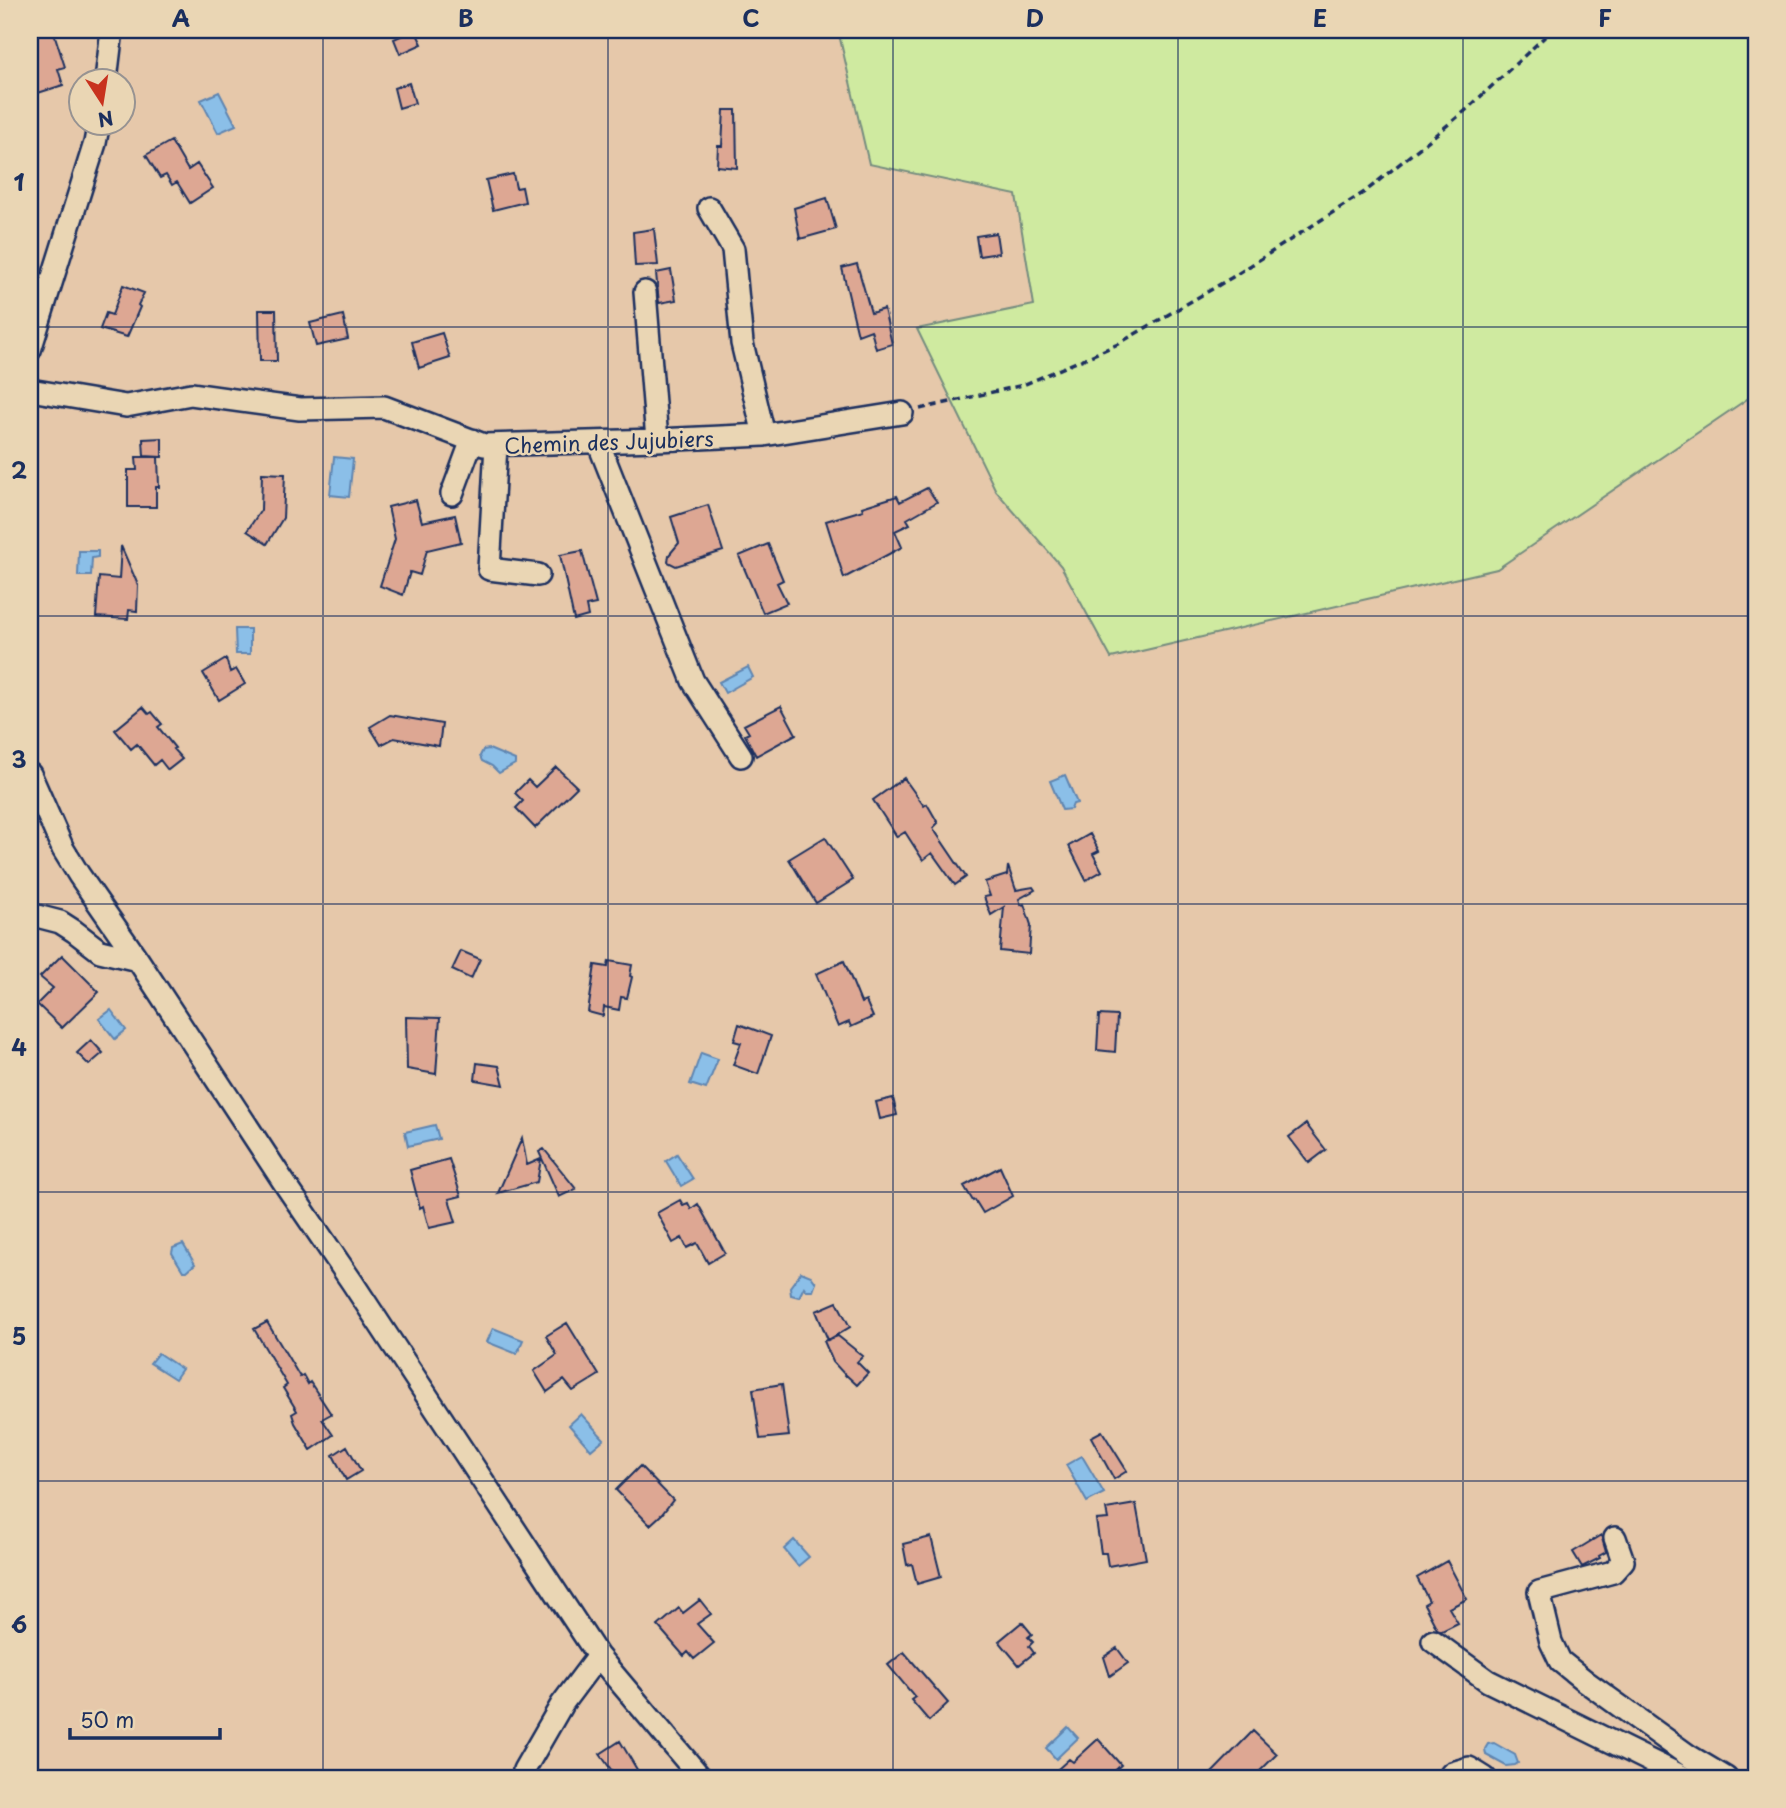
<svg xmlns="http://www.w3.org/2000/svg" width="1786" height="1808" viewBox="0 0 1786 1808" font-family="'Playpen Sans',sans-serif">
  <rect width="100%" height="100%" fill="#e6c8aa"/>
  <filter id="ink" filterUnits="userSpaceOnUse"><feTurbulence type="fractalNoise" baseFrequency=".0143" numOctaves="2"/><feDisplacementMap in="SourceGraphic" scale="14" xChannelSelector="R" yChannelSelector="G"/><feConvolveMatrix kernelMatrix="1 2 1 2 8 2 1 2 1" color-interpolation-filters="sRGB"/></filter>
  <g filter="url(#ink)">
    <path fill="#cfeaa0" stroke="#758c7f" stroke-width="2" d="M838,30H1756V393L1497,569L1111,658L1061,566L996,491L917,329L1034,305L1016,195L869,164Z"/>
    <path fill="#8bbfe8" stroke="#5e85b1" stroke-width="2" d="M219,92L236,125L218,133L201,100Z
      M334,457L353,459L349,497L330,495Z
      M79,551H98V557L92,558L91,576H78Z
      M235,629H250V654H236Z
      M748,667L753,677L725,693L719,682Z
      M489,749L515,760V764L499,773L492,766L482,761L480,756L483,750Z
      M1065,775L1077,803L1073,804L1071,809L1062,810L1050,781Z
      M111,1010L126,1030L115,1039L99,1019Z
      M701,1053L718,1059L706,1089L690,1084Z
      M435,1125L439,1139L408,1146L405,1132Z
      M677,1154L693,1179L681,1186L666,1161Z
      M183,1244L195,1264L187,1271H183L172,1253L173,1248Z
      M801,1272L811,1276L816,1283L813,1291H807L804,1287L799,1297L791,1295L790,1287Z
      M493,1328L523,1340L517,1354L487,1342Z
      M158,1353L182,1369L175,1379L150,1363Z
      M581,1414L604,1439L591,1450L569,1425Z
      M1082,1456L1104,1493L1087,1502L1066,1465Z
      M794,1540L809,1557L798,1566L784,1549Z
      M1068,1727L1078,1738L1056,1759L1046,1748Z
      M1494,1743L1515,1755L1518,1763L1515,1765L1506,1766L1486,1755L1485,1749L1488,1744Z"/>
    <path fill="#dda793" stroke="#1b2f5e" stroke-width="2" d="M30,30H53L65,67L58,69L63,85L38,93L30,66Z
      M414,30H415L422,44L400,54L394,39Z
      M409,83L415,103L399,108L394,88Z
      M724,110H736L737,168L717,166L718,146H722Z
      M171,141L188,170L197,164L213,188L190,203L177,182L172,185L166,175L160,178L146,155Z
      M513,174L516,188L522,187L525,202L493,210L486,180Z
      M827,198L836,229L800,239L794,208Z
      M654,229L658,265L635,266L633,232Z
      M996,233L999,253L979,256L976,236Z
      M857,264L871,313L884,309L892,344L876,349L871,330L858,335L842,268Z
      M671,270L676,300L659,303L656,273Z
      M123,285L144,293L138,305L140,307L127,337L100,329L106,313L112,315Z
      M259,310H276L277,361H260Z
      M343,315L348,339L316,346L310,323Z
      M442,333L450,358L419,368L412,342Z
      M162,438V457L144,456L143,439Z
      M136,457H158L159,487H156V507H128V470H137Z
      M262,473L285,474L283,518L267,544L247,531L261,510Z
      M927,488L937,502L907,519L910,524L895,531L902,547L844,578L826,521L863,510L862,507L897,496L900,502Z
      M416,500L422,522L455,515L461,542L427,550L420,575L410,572L403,595L380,586L395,539L388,507Z
      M708,505L723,551L676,566L668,562L669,555L679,543L671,517Z
      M768,544L783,580L777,583L787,603L763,613L739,556Z
      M121,546L138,585L137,611L129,610L128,619L96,617L99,577L119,579Z
      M582,551L596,604L586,606L588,616L574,620L560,555Z
      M226,659L230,672L236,669L245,684L219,700L203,673Z
      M781,706L796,734L756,756L745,735L749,733L744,725Z
      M143,707L149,714L152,712L162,724L158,727L175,748L173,749L182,759L168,770L160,760L154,765L137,744L131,749L115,730Z
      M390,715L442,724L439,746L394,738L381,745L370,727Z
      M556,767L577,787L535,828L516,808L523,801L515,793L528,780L535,787Z
      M904,778L924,806L927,804L938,823L933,828L966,877L955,885L932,853L923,860L905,832L897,837L873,800Z
      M1090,834L1099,851L1093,854L1102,871L1086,880L1069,846Z
      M825,837L853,880L816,903L789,859Z
      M1008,866L1016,890L1033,887L1035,890L1019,899L1021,905L1024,904L1031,925L1029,954L1000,951L1004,907L991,915L984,897L990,896L985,882L1007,875Z
      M461,951L480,959L471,979L452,970Z
      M62,955L99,992L62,1028L37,1004L53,988L40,977Z
      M609,961L632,965L630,976L632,977L627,998L621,997L619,1010L604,1007L603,1016L588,1012L595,965L608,967Z
      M844,961L861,1003L866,1001L873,1017L851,1027L849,1022L838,1027L816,974Z
      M1099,1015L1117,1016L1115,1052L1097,1050Z
      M406,1017L440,1018L436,1074L407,1069Z
      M739,1024L771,1036L758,1074L733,1065L741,1043L734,1041Z
      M91,1040L103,1053L89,1065L77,1053Z
      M477,1063L499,1066L504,1085L475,1080Z
      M893,1098L897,1115L880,1119L876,1102Z
      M1306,1124L1326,1150L1309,1163L1289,1137Z
      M522,1138L527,1165L541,1159L537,1182L498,1193Z
      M544,1149L576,1189L559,1197L539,1152Z
      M449,1159L461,1196L449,1199L456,1222L429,1228L423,1206L420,1208L410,1170Z
      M1000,1167L1013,1196L983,1213L975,1200L973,1201L964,1186Z
      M680,1200L683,1205L688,1203L691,1209L698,1204L725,1253L708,1263L697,1243L687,1248L682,1238L673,1243L657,1213Z
      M837,1302L850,1327L828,1340L816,1311Z
      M267,1322L300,1377L303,1375L308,1384L310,1382L331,1414L322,1419L333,1435L311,1450L295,1423L292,1414L297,1411L283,1388L287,1385L254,1329Z
      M567,1323L599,1375L573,1391L564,1380L547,1392L534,1371L557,1355L546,1336Z
      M838,1336L863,1356L857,1362L868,1373L857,1385L845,1374V1375L833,1362L824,1341Z
      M782,1384L789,1436L760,1439L753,1389Z
      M1102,1431L1127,1471L1114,1479L1091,1437Z
      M347,1446L361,1471L346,1480L333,1455Z
      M640,1466L673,1500L662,1514L650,1525L616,1490Z
      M1136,1504L1146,1559L1108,1566L1106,1553H1101L1096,1520L1108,1519L1106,1509Z
      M1601,1535L1606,1552L1599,1556L1600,1558L1582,1567L1573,1552Z
      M931,1537L941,1577L917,1584L912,1564L907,1565L903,1544Z
      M1447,1561L1467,1599L1449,1608L1458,1623L1442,1631L1437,1629L1424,1604L1429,1601L1417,1578Z
      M700,1600L711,1614L697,1624L714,1643L694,1659L688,1652L684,1656L658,1626L679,1608L683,1613Z
      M1022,1622L1032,1634L1028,1637L1033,1642L1029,1646L1034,1653L1019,1665L999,1641Z
      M1117,1648L1128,1663L1110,1676L1104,1657Z
      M904,1652L948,1703L929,1721L911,1700L915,1697L888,1665Z
      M1253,1731L1277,1754L1253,1778H1207Z
      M1098,1739L1121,1765L1107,1778H1048L1069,1759L1073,1762Z
      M620,1741L642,1778H617L600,1754Z"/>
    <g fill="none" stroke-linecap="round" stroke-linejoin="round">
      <defs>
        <path id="minor" d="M106,80L112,30
          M709,208L733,249L742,343L764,435
          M645,292L657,440
          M30,350L95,143L99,122
          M30,390L126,406L191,394L300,409L384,407L484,445L657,440L764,435L902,413
          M598,442L693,681L741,756
          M496,445L489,569L538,575
          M452,494L472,440
          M30,774L63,849L79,875L138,960L287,1187L352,1282L598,1656L701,1778
          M30,917L33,915L60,922L74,931L100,951L138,960
          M1615,1538L1623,1561L1613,1572L1539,1592L1551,1642L1560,1661L1585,1681L1689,1756L1726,1778
          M1433,1641L1488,1681L1685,1778
          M525,1778L524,1770L562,1704L598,1656
          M1448,1778L1452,1773L1469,1768L1485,1778"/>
      </defs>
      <use href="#minor" stroke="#1b2f5e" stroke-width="26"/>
      <path stroke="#1b2f5e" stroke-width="3.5" stroke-dasharray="7 5" stroke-linecap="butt" d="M920,409L1023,385L1118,344L1231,278L1366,191L1465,111L1552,30
        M30,1575L31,1574"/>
      <use href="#minor" stroke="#ead6b4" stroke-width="21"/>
    </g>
  </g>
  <path fill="none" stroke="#1b2f5e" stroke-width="2" stroke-opacity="0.55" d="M323,30V1778M608,30V1778M893,30V1778M1178,30V1778M1463,30V1778M30,327H1756M30,616H1756M30,904H1756M30,1192H1756M30,1481H1756"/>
  <g text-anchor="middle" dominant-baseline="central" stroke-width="5" stroke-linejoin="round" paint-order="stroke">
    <g font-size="21" fill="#1b2f5e" stroke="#ead6b4">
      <text transform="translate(609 441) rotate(-2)">Chemin des Jujubiers</text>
    </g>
  </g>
  <rect width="1786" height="1808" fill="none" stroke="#ead6b4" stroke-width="77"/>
  <g transform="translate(102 102) rotate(168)"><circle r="33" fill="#ead6b4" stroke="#979392" stroke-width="2"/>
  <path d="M0-5L12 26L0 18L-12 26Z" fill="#c8321e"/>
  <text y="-10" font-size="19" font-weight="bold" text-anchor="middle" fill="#1b2f5e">N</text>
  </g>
  <path d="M70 1728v10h150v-10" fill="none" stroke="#1b2f5e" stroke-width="3.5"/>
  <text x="80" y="1728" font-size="21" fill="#1b2f5e" stroke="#ead6b4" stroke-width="5" paint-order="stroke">50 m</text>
  <rect x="38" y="38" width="1710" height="1732" fill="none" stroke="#1b2f5e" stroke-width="2.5"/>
  <g font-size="23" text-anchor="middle" font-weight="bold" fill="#1b2f5e">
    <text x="181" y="27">A</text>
    <text x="466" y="27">B</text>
    <text x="751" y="27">C</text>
    <text x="1035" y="27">D</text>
    <text x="1320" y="27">E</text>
    <text x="1605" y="27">F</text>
    <text x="19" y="191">1</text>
    <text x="19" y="479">2</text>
    <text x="19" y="768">3</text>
    <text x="19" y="1056">4</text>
    <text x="19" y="1345">5</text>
    <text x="19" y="1633">6</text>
  </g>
</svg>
